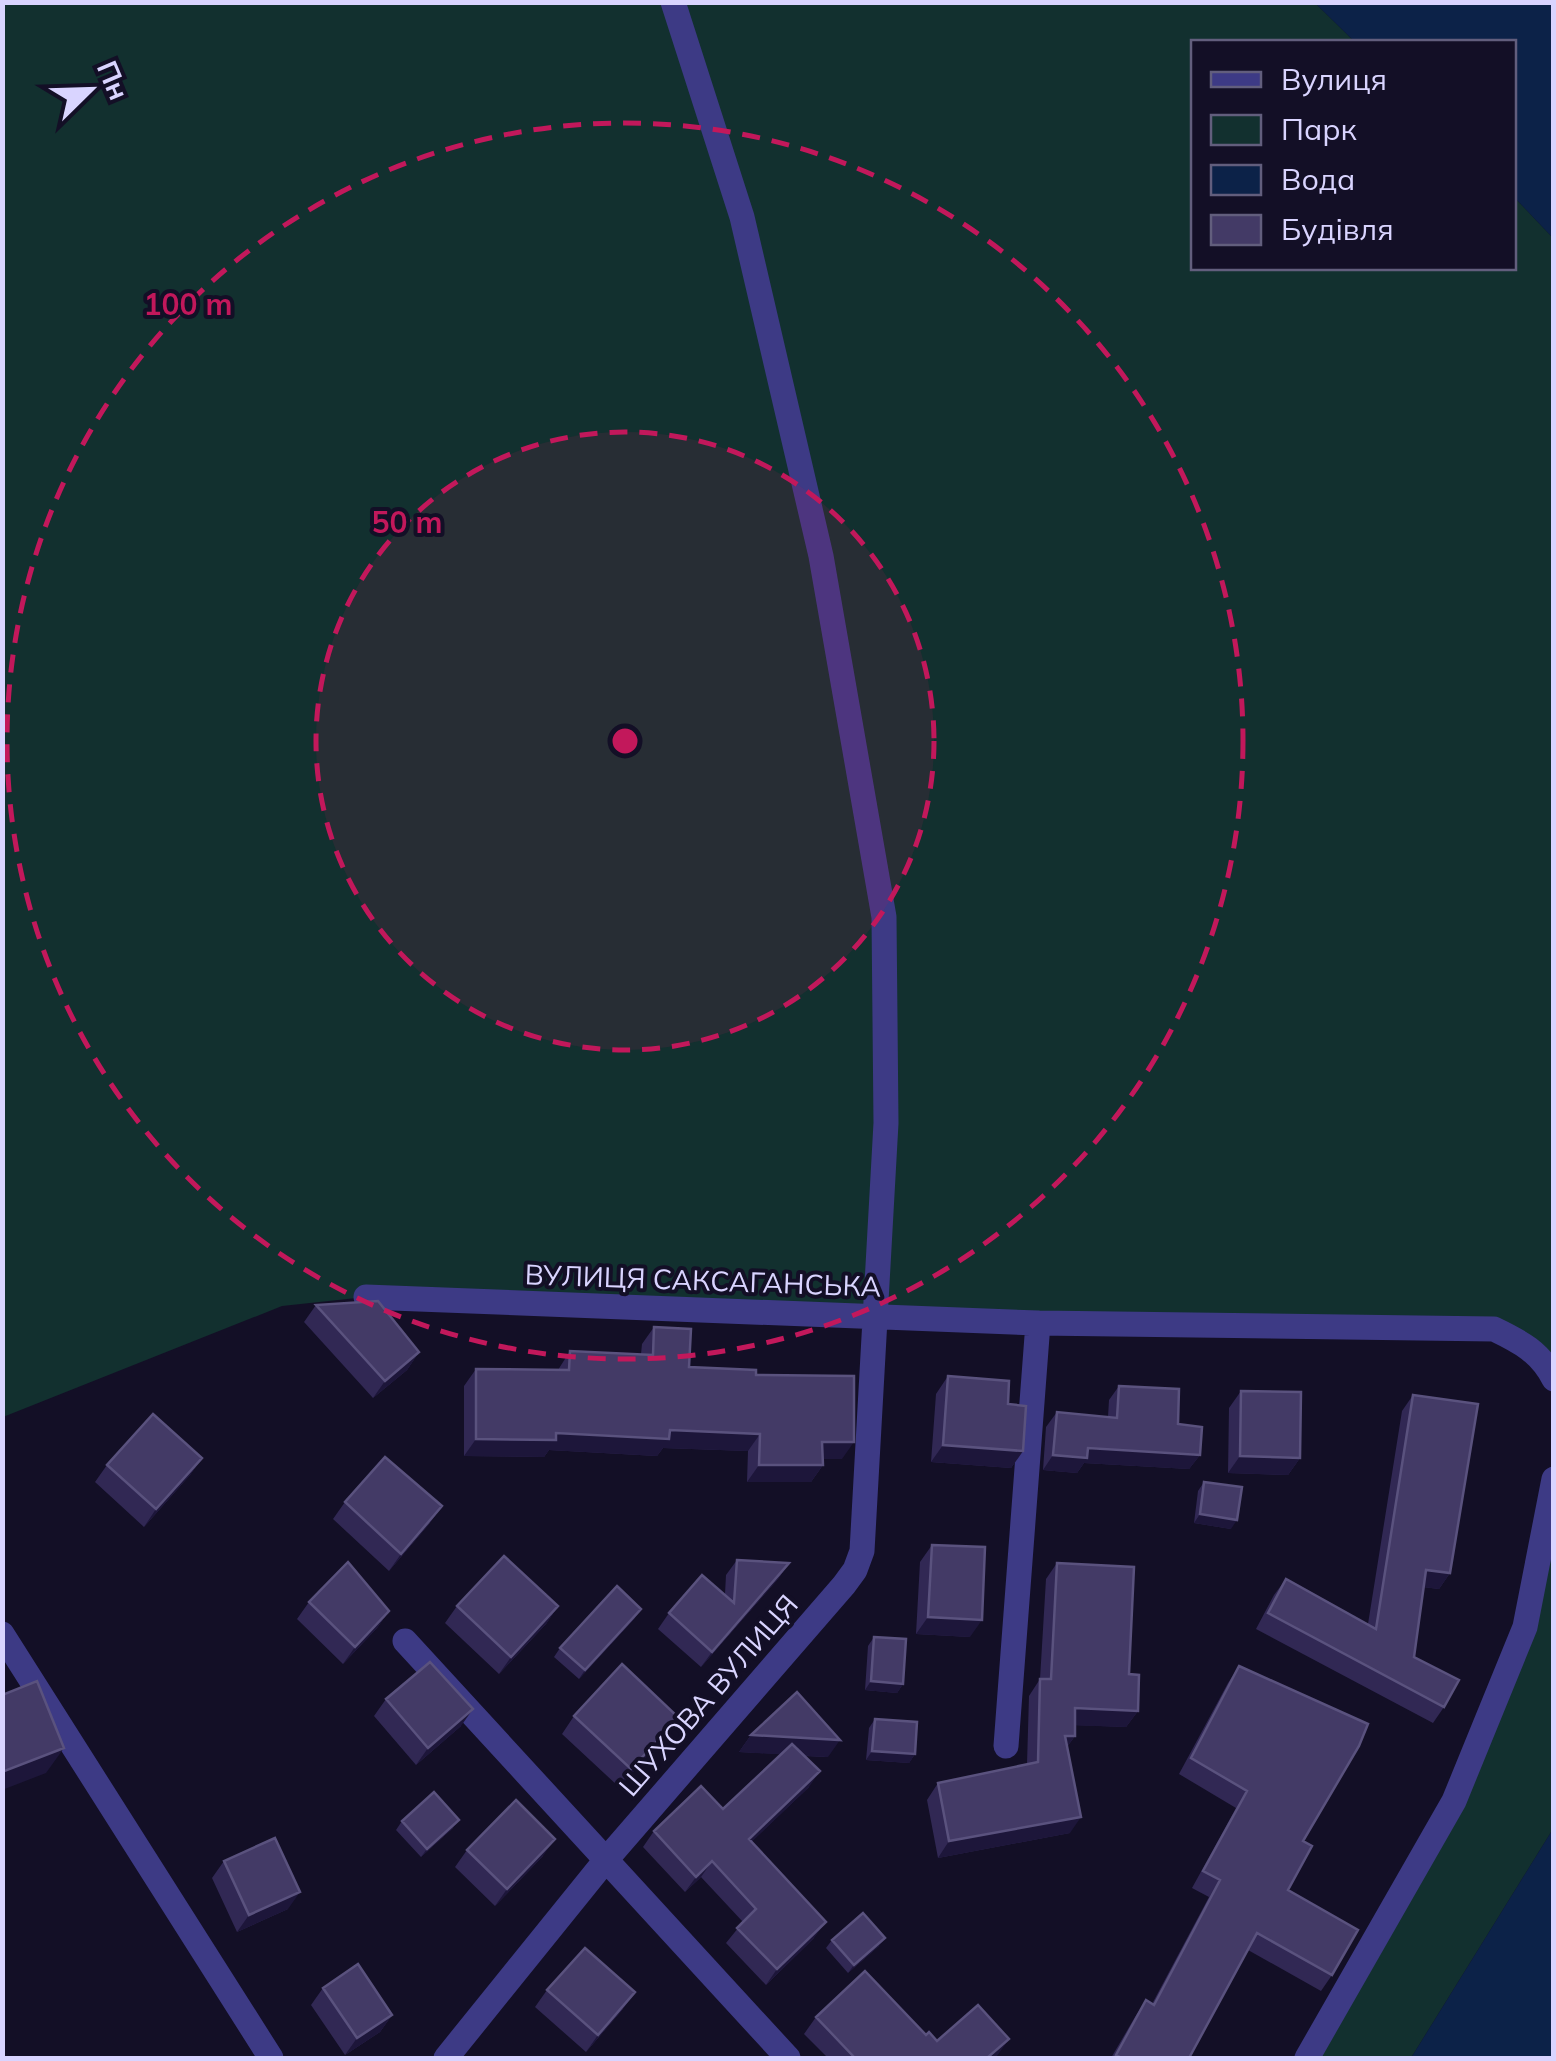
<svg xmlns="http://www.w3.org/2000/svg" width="1556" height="2061" viewBox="0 0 1556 2061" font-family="Mulish,sans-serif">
  <rect width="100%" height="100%" fill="#130f26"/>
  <path fill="#12302f" d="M3,3H1315L1355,42H1194V268H1514V197L1553,238V1379L1494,1329L366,1297L282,1306L3,1417Z
    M1553,1479V1829L1411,2058H1307L1454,1801L1525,1627Z"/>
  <path fill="#0c2248" d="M1315,3H1553V238L1514,197V42H1355Z
    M1553,1829V2058H1411Z"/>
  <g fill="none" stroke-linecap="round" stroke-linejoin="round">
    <path stroke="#3d3a85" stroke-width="25" d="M366,1297L1038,1323L1494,1329C1521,1342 1540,1352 1554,1379
      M2,1634L271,2058
      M405,1641L788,2058
      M1006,1746L1038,1323
      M446,2058L605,1861L844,1585L855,1570L862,1551L886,1123L884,917L821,556L742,217L673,2
      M1307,2058L1454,1801L1525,1627L1554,1479"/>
  </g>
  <path fill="#312854" d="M316,1305L419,1352L407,1370L373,1398L304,1322Z
    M654,1327L689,1367L756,1375L842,1459H822L823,1465L811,1482H747L748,1451L663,1448L657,1456L549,1450L544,1457L464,1456V1386L476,1369L558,1370L570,1351L641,1354L642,1344Z
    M948,1376L1008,1404L1023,1451L1011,1468L931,1462L936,1394Z
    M1119,1386L1178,1424L1200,1455L1189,1469L1084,1463L1077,1473L1043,1470L1046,1427L1057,1412L1108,1417L1109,1400Z
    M1241,1391L1300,1458L1288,1475L1228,1473L1229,1408Z
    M1413,1395L1450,1573L1439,1589L1423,1587L1414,1657L1444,1707L1433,1723L1256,1629L1274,1595L1286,1579L1368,1624L1402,1411Z
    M202,1458L190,1475L144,1527L95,1482L107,1465Z
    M1204,1482L1231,1529L1194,1523L1198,1491Z
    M345,1502L430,1523L389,1571L333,1519Z
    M932,1545L970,1637L916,1634L920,1562Z
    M737,1560L789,1563L778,1579L701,1667L658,1629L669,1613L725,1594L726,1575Z
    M1057,1563L1129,1674L1138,1711L1126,1727L1075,1725V1736L1067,1747L1070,1833L938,1858L927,1800L938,1783L1027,1764L1029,1696L1040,1679L1046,1579Z
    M309,1602L389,1611L377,1628L343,1664L297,1619Z
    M457,1606H558L546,1624L499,1674L445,1623Z
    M635,1618L579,1679L554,1657L560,1648Z
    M874,1637L903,1684L897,1693L865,1690L868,1646Z
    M1239,1666L1303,1841L1288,1890L1332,1975L1321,1991L1248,1950L1189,2058H1111L1135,2017L1146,2000L1152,2004L1209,1897L1192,1888L1236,1808L1179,1774L1228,1683Z
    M386,1699L461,1726L416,1765L374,1716Z
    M574,1716L667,1735L619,1787L562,1734Z
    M875,1719L915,1754L909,1763L866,1760L869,1728Z
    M751,1735L828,1757L805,1756L809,1787L751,1842L814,1938L766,1985L726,1943L743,1922L701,1877L685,1892L643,1847L654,1831L723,1809L781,1754L739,1752Z
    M402,1821L453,1828L421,1857L396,1830Z
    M467,1850L543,1856L495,1906L455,1867Z
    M224,1861L288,1909L237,1932L212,1878Z
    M832,1940L879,1946L848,1973L826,1948Z
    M323,1988L392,2015L380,2032L345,2055L311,2005Z
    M547,1990L623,2009L586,2052L535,2007Z
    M816,2017L926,2035L937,2041L1009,2039L994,2058H828L804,2034Z"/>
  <path fill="#1d163a" d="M419,1352L407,1370L373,1398L385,1381Z
    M670,1430L760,1434L748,1451L663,1448L657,1456L549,1450L544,1457L464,1456L476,1439L556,1433Z
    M822,1442H854L842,1459H810Z
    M943,1445L1023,1451L1011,1468L931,1462Z
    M1088,1448L1200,1455L1189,1469L1084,1463L1077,1473L1043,1470L1053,1455Z
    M1240,1456L1300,1458L1288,1475L1228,1473Z
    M202,1458L190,1475L144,1527L156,1509Z
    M759,1465H823L811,1482H747Z
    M442,1506L430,1523L389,1571L401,1554Z
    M1200,1514L1237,1520L1231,1529L1194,1523Z
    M789,1563L778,1579L701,1667L712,1652Z
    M1426,1570L1450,1573L1439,1589L1415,1586Z
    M558,1606L546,1624L499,1674L511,1657Z
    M641,1609L635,1618L579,1679L585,1670Z
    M389,1611L377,1628L343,1664L355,1647Z
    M928,1617L982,1620L970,1637L916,1634Z
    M871,1681L903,1684L897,1693L865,1690Z
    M1075,1708L1138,1711L1126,1727L1064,1725Z
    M473,1709L461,1726L416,1765L428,1748Z
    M679,1718L667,1735L619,1787L631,1769Z
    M751,1735L840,1740L828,1757L739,1752Z
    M1065,1736H1075L1063,1752Z
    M64,1748L46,1773L2,1790V1772Z
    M872,1751L915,1754L909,1763L866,1760Z
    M820,1771L809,1787L738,1855L749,1839Z
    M1081,1817L1070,1833L938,1858L949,1841Z
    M459,1820L453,1828L421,1857L427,1849Z
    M555,1839L543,1856L495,1906L507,1889Z
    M712,1861L701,1877L685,1892L696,1877Z
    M300,1892L288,1909L237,1932L249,1915Z
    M826,1922L814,1938L766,1985L777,1969Z
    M885,1938L879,1946L848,1973L854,1965Z
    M635,1992L623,2009L586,2052L598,2035Z
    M392,2015L380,2032L345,2055L357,2038Z
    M1009,2039L997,2056L994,2058H987Z"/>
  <path fill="#433a66" stroke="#5a527e" stroke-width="2.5" d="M378,1301L419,1352L385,1381L316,1305Z
    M654,1327L691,1329L689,1367L756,1370V1375L854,1376V1442H822L823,1465H759L760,1434L670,1430L669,1439L556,1433V1440L476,1439V1369L569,1370L570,1351L653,1355Z
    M948,1376L1009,1381L1008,1404L1026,1406L1023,1451L943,1445Z
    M1119,1386L1179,1389L1178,1424L1202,1427L1200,1455L1088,1448L1087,1458L1053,1455L1057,1412L1117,1418Z
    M1241,1391L1301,1392L1300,1458L1240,1456Z
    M1413,1395L1478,1404L1450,1573L1426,1570L1414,1657L1459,1680L1444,1707L1268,1613L1286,1579L1376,1629Z
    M153,1414L202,1458L156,1509L107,1465Z
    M385,1457L442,1506L401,1554L345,1502Z
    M1204,1482L1242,1487L1237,1520L1200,1514Z
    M932,1545L985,1547L982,1620L928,1617Z
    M504,1556L558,1606L511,1657L457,1606Z
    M737,1560L789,1563L712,1652L669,1613L702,1575L734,1603Z
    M348,1562L389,1611L355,1647L309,1602Z
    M1057,1563L1134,1567L1129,1674L1139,1675L1138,1711L1075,1708V1736H1065L1081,1817L949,1841L938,1783L1038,1762L1040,1679H1051Z
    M617,1586L641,1609L585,1670L560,1648Z
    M874,1637L906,1639L903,1684L871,1681Z
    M430,1662L473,1709L428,1748L386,1699Z
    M622,1664L679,1718L631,1769L574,1716Z
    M1239,1666L1368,1724L1359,1746L1303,1841L1312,1846L1288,1890L1358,1930L1332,1975L1257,1933L1189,2058H1122L1116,2055L1146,2000L1154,2005L1220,1880L1203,1871L1247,1791L1191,1758Z
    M37,1681L64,1748L2,1772V1695Z
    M797,1692L840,1740L751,1735Z
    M875,1719L917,1722L915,1754L872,1751Z
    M792,1744L820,1771L749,1839L826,1922L777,1969L737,1928L756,1909L712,1861L696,1877L654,1831L701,1786L723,1809Z
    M434,1792L459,1820L427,1849L402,1821Z
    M516,1800L555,1839L507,1889L467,1850Z
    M275,1838L300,1892L249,1915L224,1861Z
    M863,1913L885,1938L854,1965L832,1940Z
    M585,1948L635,1992L598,2035L547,1990Z
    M358,1964L392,2015L357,2038L323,1988Z
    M865,1971L926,2035L929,2032L937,2041L978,2005L1009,2039L987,2058H855L816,2017Z"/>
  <circle cx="625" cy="741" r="309" fill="#c2185b" fill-opacity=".12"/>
  <g fill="none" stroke="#c2185b" stroke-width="5" stroke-dasharray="18 12">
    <circle cx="625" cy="741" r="309"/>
    <circle cx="625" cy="741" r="618"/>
  </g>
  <g text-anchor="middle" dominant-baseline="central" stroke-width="8" stroke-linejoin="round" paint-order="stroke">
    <g font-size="28" fill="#d9d4ff" stroke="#130f26">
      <text transform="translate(703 1280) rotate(2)">ВУЛИЦЯ САКСАГАНСЬКА</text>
      <text transform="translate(708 1695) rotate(-49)">ШУХОВА ВУЛИЦЯ</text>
    </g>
  </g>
  <circle cx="625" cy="741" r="15" fill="#c2185b" stroke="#130f26" stroke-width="5"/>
  <g font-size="30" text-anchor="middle" font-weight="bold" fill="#c2185b" stroke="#130f26" stroke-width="8" stroke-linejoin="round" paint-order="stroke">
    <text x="188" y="315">100 m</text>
    <text x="407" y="533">50 m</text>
  </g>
  <rect width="1556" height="2061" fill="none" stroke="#d9d4ff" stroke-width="10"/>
  <rect x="1191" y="40" width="325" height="230" fill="#130f26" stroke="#625e7d" stroke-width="2.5"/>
  <rect x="1211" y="72" width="50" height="15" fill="#3d3a85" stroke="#625e7d" stroke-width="2.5"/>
  <text x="1281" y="90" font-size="30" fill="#d9d4ff">Вулиця</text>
  <rect x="1211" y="115" width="50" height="30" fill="#12302f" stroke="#625e7d" stroke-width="2.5"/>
  <text x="1281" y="140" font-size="30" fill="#d9d4ff">Парк</text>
  <rect x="1211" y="165" width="50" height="30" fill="#0c2248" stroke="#625e7d" stroke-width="2.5"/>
  <text x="1281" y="190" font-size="30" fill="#d9d4ff">Вода</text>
  <rect x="1211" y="215" width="50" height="30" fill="#433a66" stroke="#625e7d" stroke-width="2.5"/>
  <text x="1281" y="240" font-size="30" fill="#d9d4ff">Будівля</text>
  <g transform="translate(90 90) rotate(67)" stroke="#130f26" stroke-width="8" paint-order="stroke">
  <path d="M0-8L18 38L0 25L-18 38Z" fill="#d9d4ff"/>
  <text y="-15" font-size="28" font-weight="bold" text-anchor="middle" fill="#d9d4ff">Пн</text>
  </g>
</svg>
